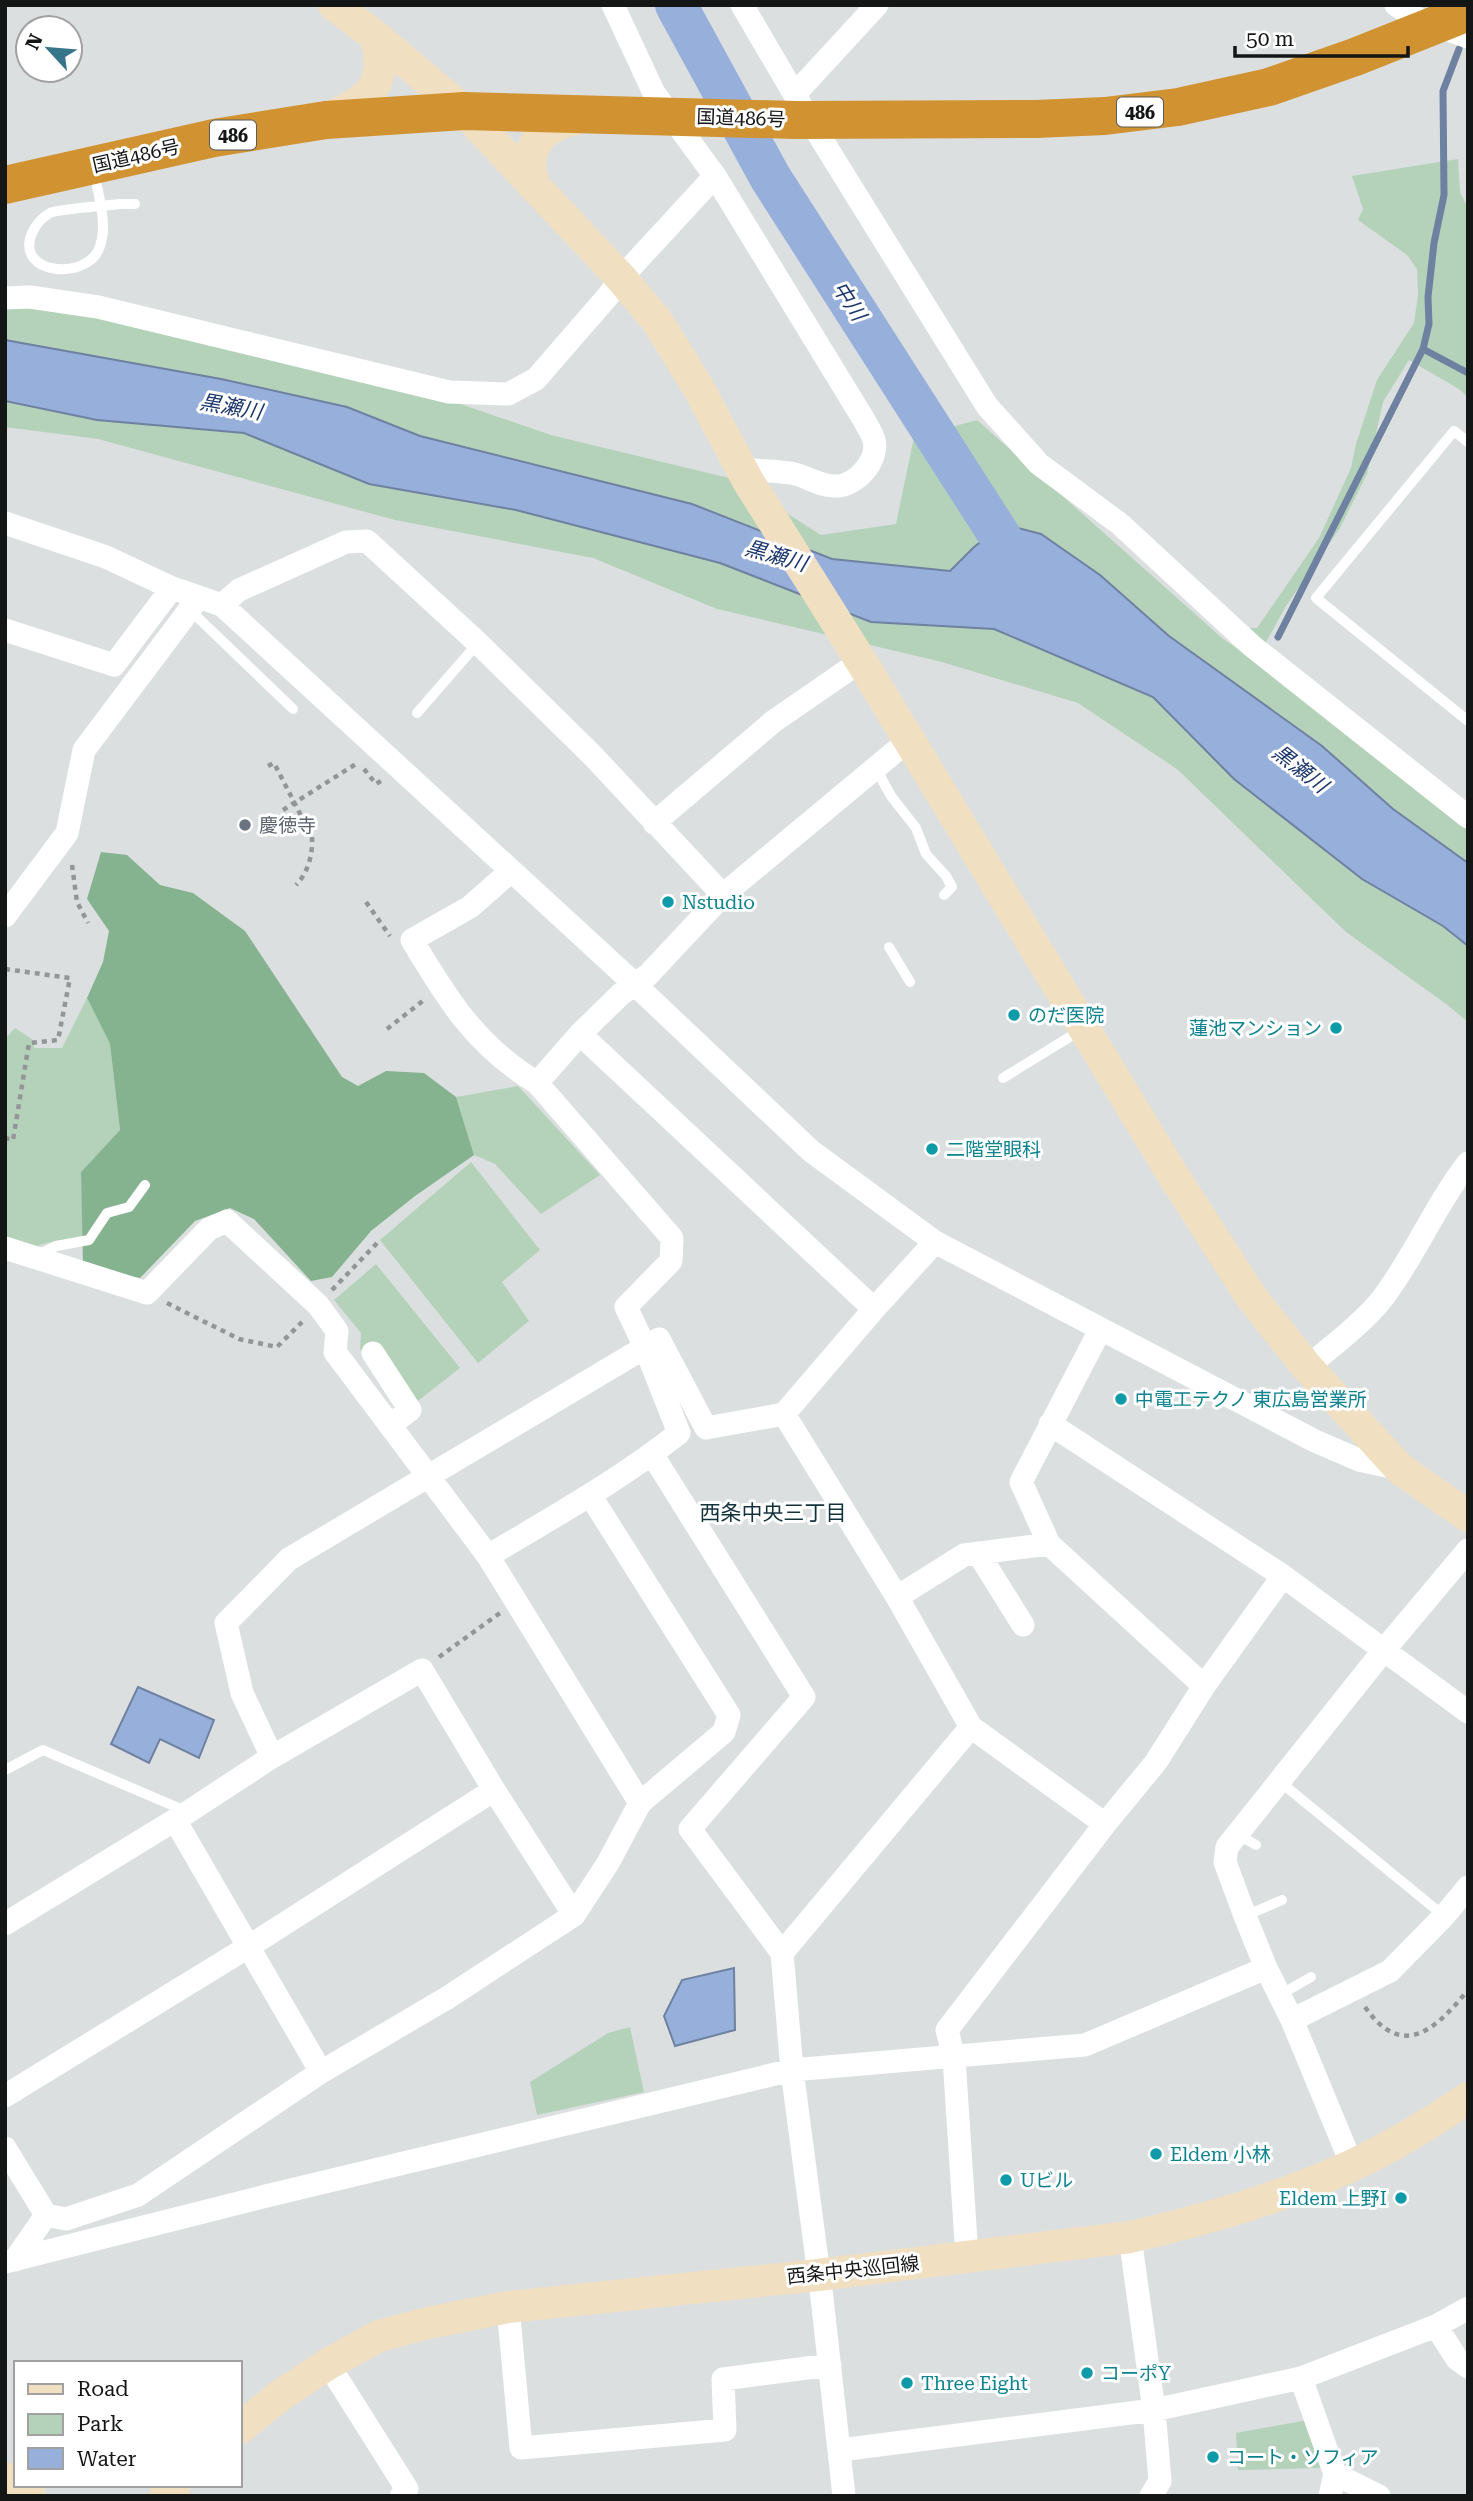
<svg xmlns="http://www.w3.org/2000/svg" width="1473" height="2501" viewBox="0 0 1473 2501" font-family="'Roboto Serif','Noto Sans JP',serif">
  <rect width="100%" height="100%" fill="#dcdfe0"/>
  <path fill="#b4d2ba" d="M1458,159L1460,192L1468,208V397L1459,389L1409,360L1383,402L1367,474L1340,528L1286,606L1265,644L1246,628H1257L1319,538L1351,468L1356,444L1377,380L1414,323L1418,295L1417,269L1407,255L1358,220L1363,209L1352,176Z
    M5,299L352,367L551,435L733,479L821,535L896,524L914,437L977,420L1222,638L1418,777L1468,827V1022L1446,1004L1346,932L1177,769L1078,703L942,662L717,609L593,558L395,520L98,439L5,427Z
    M87,998L110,1044L120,1130L81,1172L83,1240L55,1241L33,1247L5,1238V1039L15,1028L33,1040L34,1048H62Z
    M518,1086L600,1175L541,1214L495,1164L474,1155L456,1097Z
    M471,1162L540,1250L502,1282L529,1321L478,1363L380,1240Z
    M376,1264L460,1368L414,1404L360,1349L361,1333L334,1300Z
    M630,2027L644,2092L537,2115L530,2082L608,2033Z
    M1308,2420L1320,2468L1238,2470L1236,2433Z"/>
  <path fill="#85b28f" d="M101,852L127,855L160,885L193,893L245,931L342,1077L358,1086L386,1071L424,1073L456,1097L474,1155L415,1196L371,1231L332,1277L311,1281L254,1219L230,1208L195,1221L140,1278L83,1267L81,1172L120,1130L110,1044L87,998L103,962L109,931L87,899Z"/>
  <path fill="#96afdb" stroke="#6f81a0" stroke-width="2" d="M5,340L221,379L347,407L420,436L692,504L832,559L950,571L973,548L1002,524L1041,534L1100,575L1169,636L1322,746L1393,809L1468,863V946L1443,926L1362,879L1234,779L1153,697L994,629L871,622L720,563L516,510L369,484L244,433L97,420L5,401Z
    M138,1687L214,1720L199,1758L160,1739L149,1763L111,1744Z
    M734,1968L735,2030L675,2046L664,2016L682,1980Z"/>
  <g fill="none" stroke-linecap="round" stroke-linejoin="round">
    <path stroke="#6f81a0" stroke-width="7" d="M1423,349L1468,373
      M1278,637L1423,349L1429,324L1428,297L1434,243L1444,195L1443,91L1459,49"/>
    <path stroke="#96afdb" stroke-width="42" d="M676,5L770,177L1026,577"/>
    <path stroke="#939596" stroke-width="4.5" stroke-dasharray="5 5" stroke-linecap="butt" d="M268,766L274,763L312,837C313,854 308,873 296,885
      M364,769L376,784L382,780
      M283,810L359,762
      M72,865L77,902L88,923
      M366,902L390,936
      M5,969L70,978L58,1040L29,1043L13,1140L5,1138
      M387,1029L424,1000
      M332,1290L380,1240
      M167,1303L239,1339L277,1347L302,1322
      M439,1657L500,1613
      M1365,2007C1403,2061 1436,2029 1468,1990"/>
    <path stroke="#fff" stroke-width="10" d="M94,171C98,195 108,223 100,246C89,282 14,275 32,233C36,224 41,218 50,213C57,209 106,206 119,204H135
      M1468,442L1454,431L1316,598L1468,721
      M190,610L293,709
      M417,713L478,643
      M875,767L891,796L916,828L926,854L946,876L952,887L944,895
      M889,947L910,982
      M1003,1078L1081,1030
      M36,1256L56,1246L89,1240L107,1213L129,1207L145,1185
      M5,1770L43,1750L188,1812
      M1279,1781L1444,1916
      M1237,1834L1256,1845
      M1245,1916L1282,1900
      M1280,1995L1311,1977"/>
    <path stroke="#fff" stroke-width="23" d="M613,5L654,93L715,176L864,420C867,426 872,433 874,440C879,460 857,485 837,486C822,487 810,478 795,474C779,470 759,472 741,468
      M742,5L809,119L987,406L1039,464L1120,524L1252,646L1468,817
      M1396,5L1420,20L1468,37
      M795,94L877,5
      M5,298L30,297L98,307L449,392L508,394L536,379L608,296L621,278L715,176
      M5,523L106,557L172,588L222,605L627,977L811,1151L935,1242L1315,1441L1359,1460L1400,1469
      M222,605L239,590L346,542L367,541L478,643L593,756L723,895
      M5,630L114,665L172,588
      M654,823L774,721L861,661
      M511,871L470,907L412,940C447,999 476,1046 537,1083
      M5,916L67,833L84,750L199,597
      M580,1034L874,1309
      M5,1248L147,1293L209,1229L227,1221L318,1305L337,1331L335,1352L488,1556L640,1803
      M1100,1330L1021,1482L1049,1544L1204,1686
      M373,1353L410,1410L390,1425
      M1307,1367C1330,1348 1364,1322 1382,1299C1415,1256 1435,1205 1468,1163
      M784,1414L897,1597
      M1050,1424L1283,1576L1468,1712
      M652,1454L804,1697L690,1829L782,1953L792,2070L822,2298L844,2496
      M1049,1544L964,1555L897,1597L971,1727L1105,1824
      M978,1553L1023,1625
      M488,1556C553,1517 620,1480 679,1433L645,1347L626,1307L671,1261L672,1238L537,1083L580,1034L621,994L648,975L723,895L909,740
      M272,1757L242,1693L226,1623L289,1559L659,1339L706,1428L784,1414L874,1309L935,1242
      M175,1820L321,2072
      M5,1924L188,1812L272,1757L422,1670L494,1790L574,1915
      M782,1953L971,1727
      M1292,2020L1390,1971L1444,1916L1468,1887
      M5,2096L248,1947L494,1790
      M5,2148L46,2215L66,2219L138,2195L321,2072L447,1998L574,1915L608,1863L640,1803L724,1732L729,1715L590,1495
      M1352,2165L1292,2020L1266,1968L1245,1916L1225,1862L1227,1847L1384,1650L1468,1550
      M1130,2237L1154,2410L1160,2481L1151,2496
      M967,2257L954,2058L947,2030L1105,1824L1156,1762L1204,1686L1283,1576
      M15,2260L46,2215
      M5,2262L266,2196L792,2070L1085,2045L1266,1968
      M508,2307L521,2448L725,2430L723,2379L830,2365
      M1436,2326L1457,2359L1468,2367
      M328,2364L407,2489L401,2496
      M1301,2378L1335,2474L1330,2496
      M840,2450L1154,2410L1237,2392L1301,2378L1436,2326L1468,2308
      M1335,2474L1379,2496"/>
    <path stroke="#f1dfc1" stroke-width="32" d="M334,5L375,36L464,111L621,278L657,321L699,389L748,481L861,661L1173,1175L1252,1298L1307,1367L1400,1469L1468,1516
      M327,119C369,99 390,86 375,36
      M535,187C520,144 543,125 584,117
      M240,2428L278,2397L328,2364L379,2336L428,2323L508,2307L818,2275L1130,2237C1205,2220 1283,2198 1353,2165C1393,2146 1431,2123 1468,2098
      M5,2478L30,2496
      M165,2496L175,2485"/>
    <path stroke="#d19331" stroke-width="38" d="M5,185L214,138L326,120L464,111L796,120L1036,119L1105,116L1178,107L1269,87L1355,57L1468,12"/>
  </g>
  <circle fill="#6b7280" stroke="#fff" stroke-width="2.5" cx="245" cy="825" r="7"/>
  <g fill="#0f9aa8" stroke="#fff" stroke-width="2.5">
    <circle cx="668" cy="902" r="7"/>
    <circle cx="1014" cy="1015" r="7"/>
    <circle cx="1336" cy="1028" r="7"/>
    <circle cx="932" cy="1149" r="7"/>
    <circle cx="1121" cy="1399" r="7"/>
    <circle cx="1156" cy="2154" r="7"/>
    <circle cx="1006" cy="2180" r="7"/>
    <circle cx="1401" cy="2198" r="7"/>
    <circle cx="1087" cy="2373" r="7"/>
    <circle cx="907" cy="2383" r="7"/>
    <circle cx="1213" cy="2457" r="7"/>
  </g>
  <g text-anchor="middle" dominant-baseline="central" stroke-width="6" stroke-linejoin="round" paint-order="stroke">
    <g fill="#fff" stroke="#5a5b5b" stroke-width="2">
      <rect x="1117" y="97.5" width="46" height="29" rx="5"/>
      <rect x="210" y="120.5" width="46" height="29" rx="5"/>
    </g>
    <g font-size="18" font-weight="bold" fill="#141515">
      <text x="1140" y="112">486</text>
      <text x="233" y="135">486</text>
    </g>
    <g font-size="19" fill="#141515" stroke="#fff">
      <text transform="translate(741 118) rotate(2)">国道486号</text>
      <text transform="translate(136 156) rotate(-13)">国道486号</text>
      <text transform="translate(853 2270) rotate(-6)">西条中央巡回線</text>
    </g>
    <g font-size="19" fill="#5b616d" stroke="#fff" text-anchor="start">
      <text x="259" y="825">慶徳寺</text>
    </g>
    <g font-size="19" fill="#0d838f" stroke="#fff" text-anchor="start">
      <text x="682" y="902">Nstudio</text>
      <text x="1028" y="1015">のだ医院</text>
      <text x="1322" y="1028" text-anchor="end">蓮池マンション</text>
      <text x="946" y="1149">二階堂眼科</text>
      <text x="1135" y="1399">中電工テクノ 東広島営業所</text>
      <text x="1170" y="2154">Eldem 小林</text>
      <text x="1020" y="2180">Uビル</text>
      <text x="1387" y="2198" text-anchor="end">Eldem 上野I</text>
      <text x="1101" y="2373">コーポY</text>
      <text x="921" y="2383">Three Eight</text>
      <text x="1227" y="2457">コート・ソフィア</text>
    </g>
    <g font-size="21" font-style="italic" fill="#1a366c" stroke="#fff">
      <text transform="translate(849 301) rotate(57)">中川</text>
      <text transform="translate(231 407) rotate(10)">黒瀬川</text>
      <text transform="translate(776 556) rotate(16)">黒瀬川</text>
      <text transform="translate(1300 769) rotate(38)">黒瀬川</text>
    </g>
    <g font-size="21" fill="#13313b" stroke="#fff">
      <text x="773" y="1513">西条中央三丁目</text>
    </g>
  </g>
  <rect width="1473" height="2501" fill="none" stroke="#141515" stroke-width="14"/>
  <rect x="14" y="2361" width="228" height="126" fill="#ffffff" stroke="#a1a1a1" stroke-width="2"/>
  <rect x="28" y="2384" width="35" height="10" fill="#f1dfc1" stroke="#a1a1a1" stroke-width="2"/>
  <text x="77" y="2396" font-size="21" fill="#141515">Road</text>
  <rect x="28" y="2414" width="35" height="21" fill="#b4d2ba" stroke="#a1a1a1" stroke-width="2"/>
  <text x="77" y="2431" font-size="21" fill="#141515">Park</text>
  <rect x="28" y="2448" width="35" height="21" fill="#96afdb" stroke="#a1a1a1" stroke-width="2"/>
  <text x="77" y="2466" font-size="21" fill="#141515">Water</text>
  <g transform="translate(49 49) rotate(296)"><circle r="33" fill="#ffffff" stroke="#a1a1a1" stroke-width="2"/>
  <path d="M0-5L12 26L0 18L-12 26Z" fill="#36758a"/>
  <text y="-10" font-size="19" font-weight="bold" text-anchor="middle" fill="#141515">N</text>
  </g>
  <path d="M1235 46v10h173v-10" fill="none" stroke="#141515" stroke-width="3.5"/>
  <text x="1246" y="46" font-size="21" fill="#141515" stroke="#ffffff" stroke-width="5" paint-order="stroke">50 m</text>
</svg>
